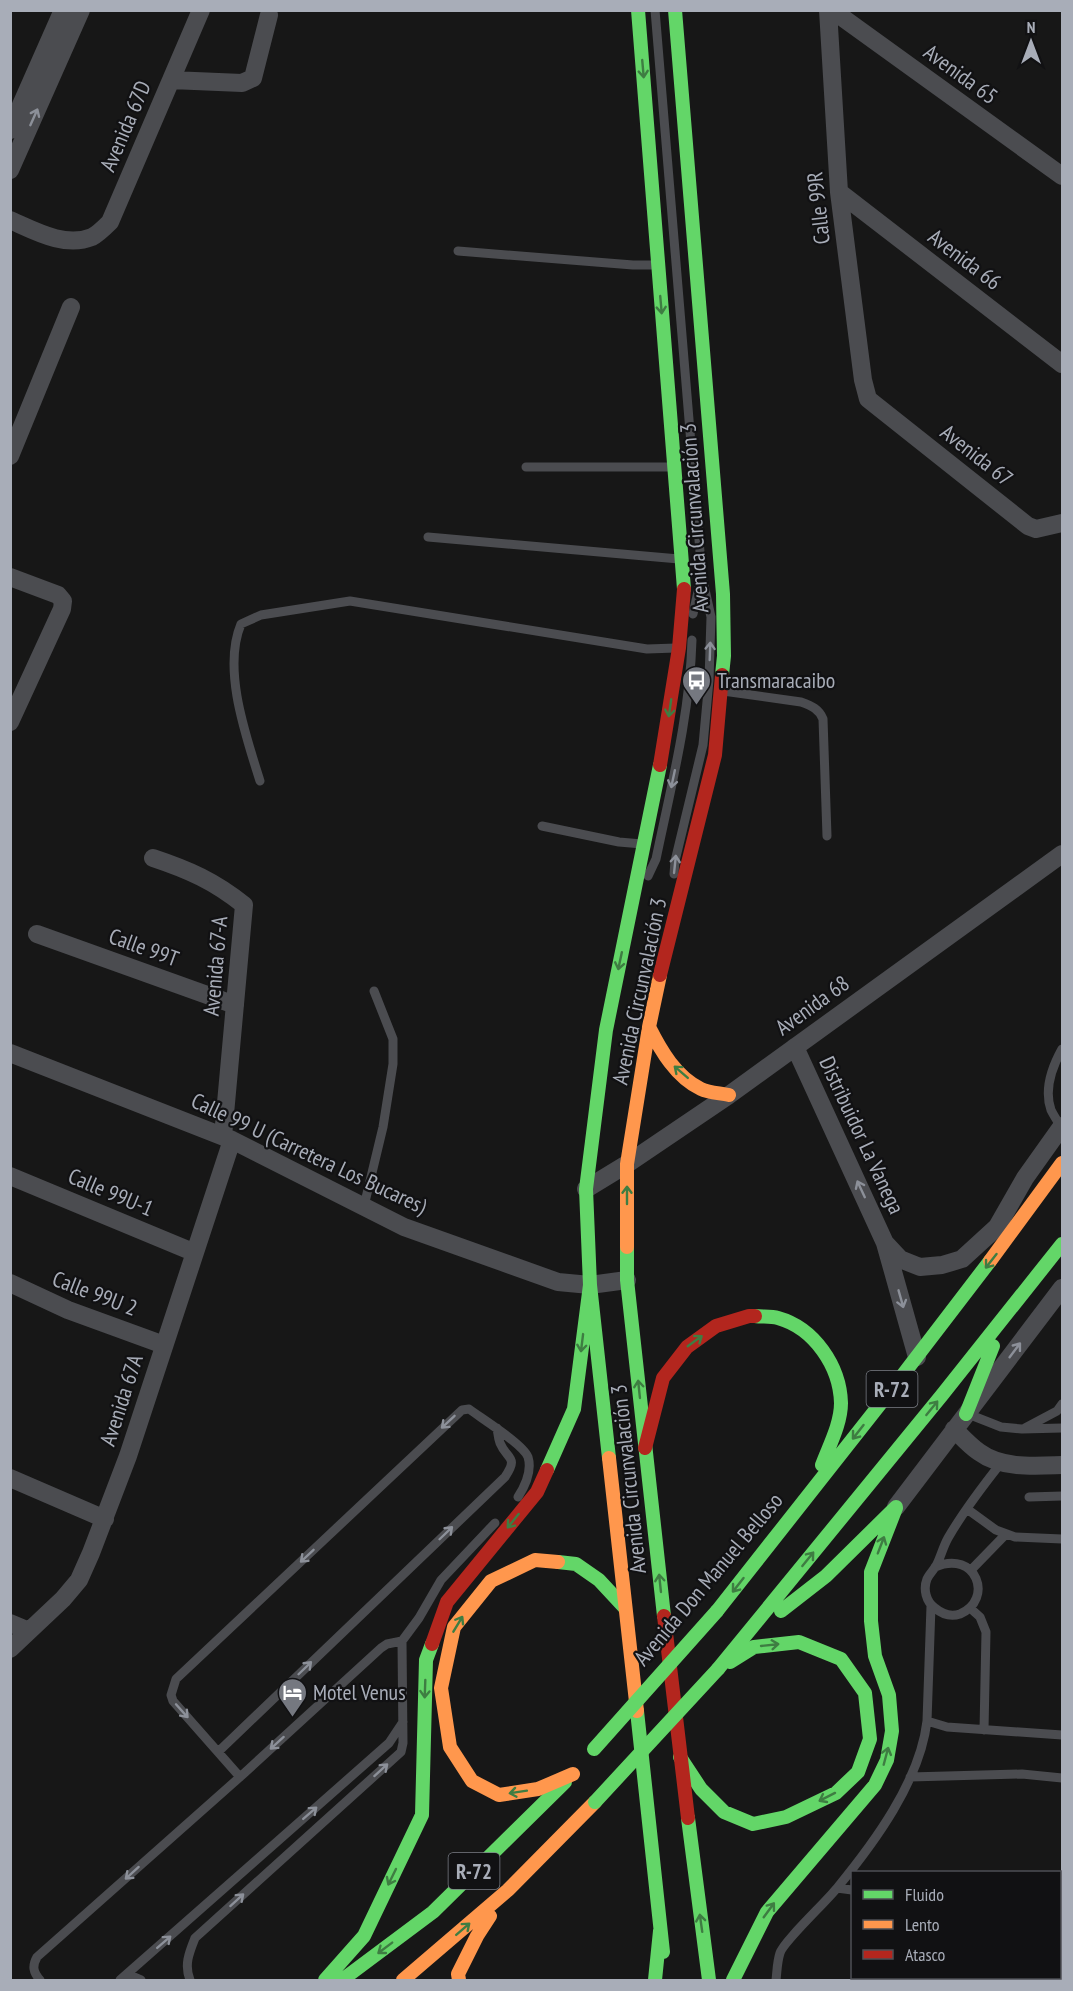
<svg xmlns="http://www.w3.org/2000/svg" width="1073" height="1991" viewBox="0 0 1073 1991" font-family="'PT Sans Narrow',sans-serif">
  <rect width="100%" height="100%" fill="#171717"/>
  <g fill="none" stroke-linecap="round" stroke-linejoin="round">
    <path stroke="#4b4c50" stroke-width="9" d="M655,10L702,576L711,617L709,680L703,745L675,861L674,874
      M458,251L633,265H656
      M526,467H672
      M428,537L679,559
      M693,614L701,578
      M723,691L801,702C812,706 819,709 823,719L827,836
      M260,781C246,736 222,669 241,624L261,615L350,601L647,649L676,648
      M542,826L619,842L642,844
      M648,876L656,859C671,787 690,714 692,640
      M1061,1127C1058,1122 1054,1116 1051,1110C1044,1090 1052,1067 1062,1049
      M364,1206L383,1127L393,1064V1039L374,991
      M968,1414L1001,1427L1022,1429L1062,1428
      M1025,1428L1057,1411L1062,1404
      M1029,1497L1062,1496
      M967,1509L996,1530L1015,1537L1062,1539
      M935,1567C977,1549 994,1600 960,1614C951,1617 942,1614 935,1608C926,1602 923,1589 927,1579C929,1574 934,1570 937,1564C941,1556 943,1547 948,1538C963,1512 982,1487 1001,1463
      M971,1570L1006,1534
      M931,1606L927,1721L947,1727L1062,1735
      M970,1608L980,1617L986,1632L984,1730
      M218,1752L505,1477C519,1456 507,1460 500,1443C498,1438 498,1433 497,1428
      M240,1777L173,1701L171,1695L176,1679L462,1410L469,1409C481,1418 523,1444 528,1457C532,1470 525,1486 518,1497
      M910,1777L1022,1774L1062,1778
      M837,1888L852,1890
      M1060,1909H1062
      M127,1974L141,1980
      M40,1980C33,1972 32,1966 37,1957L240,1777L381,1648L387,1644L402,1641
      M120,1980L389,1743L403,1722
      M190,1980C184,1965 189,1953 195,1938L401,1752L403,1743L402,1641L419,1618L441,1580L495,1523
      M776,1980C777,1972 777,1962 780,1953C783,1942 827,1901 837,1888C874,1843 920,1781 927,1721"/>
    <path stroke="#4b4c50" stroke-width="18" d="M828,10L839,192L863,380L868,399L1028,526L1036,529L1062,523
      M832,10L1062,176
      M171,80L242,83L253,78L269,15
      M10,130L63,10
      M10,170L81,10
      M839,192L1062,364
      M10,220C35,231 65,248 92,237C98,234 105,227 110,222L201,10
      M10,456L71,307
      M10,577L58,595L63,601L62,609L10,722
      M153,858C189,870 214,881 244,905L223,1136
      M37,934L235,1005
      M795,1047L885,1243L917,1357
      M10,1053L232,1140L404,1227L558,1282L590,1285L627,1280
      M10,1176L193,1252
      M586,1189L627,1164L729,1095L1062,854
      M886,1244L900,1259L920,1267L942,1265L962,1259L997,1227L1025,1178L1062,1126
      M10,1283L68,1310L164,1345
      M954,1429C962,1437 970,1446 979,1452C1002,1469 1035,1466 1062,1465
      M10,1478L105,1519
      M896,1507L1062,1288
      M10,1623L29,1631
      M10,1649L63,1599L79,1580L91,1553L128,1456L232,1140"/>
    <path stroke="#63d668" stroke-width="14" d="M638,10L684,589
      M675,10L723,594L724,656L722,675
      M627,1247V1280L664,1616
      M755,1316C762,1317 771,1316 778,1318C814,1328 840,1366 841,1403C841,1424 829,1446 822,1465
      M966,1414L993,1346
      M609,1458L590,1285L586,1189L606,1030L660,765
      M547,1470L574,1409L590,1285
      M558,1562L576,1564L599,1580L625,1608
      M717,1611L892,1389L990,1261
      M781,1611L826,1576L896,1507
      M718,1669L942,1395L1062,1244
      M637,1711L663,1952
      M680,1757L701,1789L724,1812L753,1824L786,1817L836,1793L858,1772L870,1739L865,1693L841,1659L799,1642L754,1647L730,1662
      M688,1818L709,1980
      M325,1980L364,1936L422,1815L426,1660L432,1644
      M342,1980L433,1912L565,1782
      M655,1980L660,1931
      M733,1980L767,1912L875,1785L887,1760L892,1731L889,1695L875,1656L871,1621V1572L896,1508"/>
    <path stroke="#ff974d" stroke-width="14" d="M649,1027C661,1051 676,1077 701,1089C709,1093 720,1093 729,1095
      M627,1247V1164L649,1027L660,975
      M990,1261L1062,1163
      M609,1458L637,1711
      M558,1562L535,1560L491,1581L454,1627L441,1688L450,1747L472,1781L499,1795L538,1789L573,1774
      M403,1980L508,1890L595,1802
      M459,1980L458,1974L477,1936L490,1916"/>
    <path stroke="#b3261e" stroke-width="14" d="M660,765L679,648L684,589
      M660,975L715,755L722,675
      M645,1448L663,1378L687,1347L716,1326L749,1316H755
      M664,1616L688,1818
      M432,1644L447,1602L537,1492L547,1470"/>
    <path stroke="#63d668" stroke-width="14" d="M594,1749L717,1611
      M595,1802L718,1669"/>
  </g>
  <defs><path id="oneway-shaft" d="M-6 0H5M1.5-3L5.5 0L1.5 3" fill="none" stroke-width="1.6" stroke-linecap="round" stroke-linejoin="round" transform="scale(1.5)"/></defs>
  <g stroke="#3e7d42">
    <use href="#oneway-shaft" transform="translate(643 69) rotate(85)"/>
    <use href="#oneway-shaft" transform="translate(661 305) rotate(85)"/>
    <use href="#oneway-shaft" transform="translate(670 708) rotate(98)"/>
    <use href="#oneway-shaft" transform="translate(620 961) rotate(102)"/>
    <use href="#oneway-shaft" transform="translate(681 1072) rotate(-139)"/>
    <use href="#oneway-shaft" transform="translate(627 1195) rotate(-90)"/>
    <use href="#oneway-shaft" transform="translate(991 1261) rotate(128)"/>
    <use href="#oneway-shaft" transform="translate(695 1341) rotate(-36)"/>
    <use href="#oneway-shaft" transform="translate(582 1343) rotate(97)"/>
    <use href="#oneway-shaft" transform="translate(639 1389) rotate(-96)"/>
    <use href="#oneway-shaft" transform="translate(932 1408) rotate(-51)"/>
    <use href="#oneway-shaft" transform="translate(858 1432) rotate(128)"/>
    <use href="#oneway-shaft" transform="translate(513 1521) rotate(129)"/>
    <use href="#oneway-shaft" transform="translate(881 1545) rotate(-69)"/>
    <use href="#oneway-shaft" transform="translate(808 1559) rotate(-51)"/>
    <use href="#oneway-shaft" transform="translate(660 1583) rotate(-96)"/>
    <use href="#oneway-shaft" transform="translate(738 1585) rotate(128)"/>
    <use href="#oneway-shaft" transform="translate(458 1624) rotate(-59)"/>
    <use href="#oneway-shaft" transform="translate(770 1645) rotate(-6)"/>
    <use href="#oneway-shaft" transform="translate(425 1689) rotate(92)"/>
    <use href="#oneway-shaft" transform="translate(886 1756) rotate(-75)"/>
    <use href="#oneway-shaft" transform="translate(518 1792) rotate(171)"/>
    <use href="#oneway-shaft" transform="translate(827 1797) rotate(153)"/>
    <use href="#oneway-shaft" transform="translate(392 1877) rotate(116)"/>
    <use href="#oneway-shaft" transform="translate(769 1910) rotate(-54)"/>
    <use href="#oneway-shaft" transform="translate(701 1923) rotate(-98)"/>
    <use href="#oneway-shaft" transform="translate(463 1929) rotate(-41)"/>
    <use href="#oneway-shaft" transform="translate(385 1948) rotate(143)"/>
  </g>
  <g stroke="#8c9099">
    <use href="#oneway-shaft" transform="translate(34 117) rotate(-66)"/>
    <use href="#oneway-shaft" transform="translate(710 651) rotate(-88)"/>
    <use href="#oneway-shaft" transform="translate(673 779) rotate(102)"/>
    <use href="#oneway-shaft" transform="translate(675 864) rotate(-84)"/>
    <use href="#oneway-shaft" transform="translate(861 1189) rotate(-115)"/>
    <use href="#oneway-shaft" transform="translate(901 1299) rotate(74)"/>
    <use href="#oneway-shaft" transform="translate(1015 1350) rotate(-53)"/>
    <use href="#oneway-shaft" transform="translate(448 1422) rotate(137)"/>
    <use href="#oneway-shaft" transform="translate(446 1533) rotate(-44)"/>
    <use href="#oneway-shaft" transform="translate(307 1556) rotate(137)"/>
    <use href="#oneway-shaft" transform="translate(305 1668) rotate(-44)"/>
    <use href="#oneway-shaft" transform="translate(182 1711) rotate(48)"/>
    <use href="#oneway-shaft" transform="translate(277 1743) rotate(138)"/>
    <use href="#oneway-shaft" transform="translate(381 1770) rotate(-42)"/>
    <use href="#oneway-shaft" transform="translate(310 1813) rotate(-41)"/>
    <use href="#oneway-shaft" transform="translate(132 1873) rotate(138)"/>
    <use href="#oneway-shaft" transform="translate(237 1900) rotate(-42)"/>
    <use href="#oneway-shaft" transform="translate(164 1942) rotate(-41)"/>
  </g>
  <defs>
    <symbol id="bus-pin" viewBox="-11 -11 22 30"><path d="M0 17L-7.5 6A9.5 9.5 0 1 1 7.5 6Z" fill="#757880" stroke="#111113"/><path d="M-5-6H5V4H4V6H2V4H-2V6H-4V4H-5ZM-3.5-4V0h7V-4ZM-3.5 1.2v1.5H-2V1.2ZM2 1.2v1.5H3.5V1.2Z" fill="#fff"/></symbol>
    <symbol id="hotel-pin" viewBox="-11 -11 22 30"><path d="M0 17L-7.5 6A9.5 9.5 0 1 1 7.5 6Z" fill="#757880" stroke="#111113"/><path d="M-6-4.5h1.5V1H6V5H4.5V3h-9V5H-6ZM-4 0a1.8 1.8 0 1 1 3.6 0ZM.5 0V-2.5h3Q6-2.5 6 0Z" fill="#fff"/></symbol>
  </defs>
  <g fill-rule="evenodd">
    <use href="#bus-pin" x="680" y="664" width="33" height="45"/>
    <use href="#hotel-pin" x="276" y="1676" width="33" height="45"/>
  </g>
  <g text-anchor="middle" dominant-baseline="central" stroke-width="4.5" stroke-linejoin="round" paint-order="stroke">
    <g fill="#111113" stroke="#7b7e86" stroke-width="1.5">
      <rect x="866.5" y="1371" width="51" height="36" rx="4.5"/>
      <rect x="448.5" y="1853" width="51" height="36" rx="4.5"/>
    </g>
    <g font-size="21" font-weight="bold" fill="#a8adb8">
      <text x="892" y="1389">R-72</text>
      <text x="474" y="1871">R-72</text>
    </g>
    <g font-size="22" fill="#a8adb8" stroke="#111113">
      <text transform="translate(961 74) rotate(36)">Avenida 65</text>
      <text transform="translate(125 126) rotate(-67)">Avenida 67D</text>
      <text transform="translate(818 208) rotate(-96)">Calle 99R</text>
      <text transform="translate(965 259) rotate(37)">Avenida 66</text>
      <text transform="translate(977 455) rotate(38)">Avenida 67</text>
      <text transform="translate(694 518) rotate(-94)">Avenida Circunvalación 3</text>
      <text transform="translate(144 947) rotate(20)">Calle 99T</text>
      <text transform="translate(215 966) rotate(-85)">Avenida 67-A</text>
      <text transform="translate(639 991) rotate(-78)">Avenida Circunvalación 3</text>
      <text transform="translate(812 1005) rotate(-36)">Avenida 68</text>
      <text transform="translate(862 1135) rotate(65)">Distribuidor La Vanega</text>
      <text transform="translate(309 1153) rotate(25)">Calle 99 U (Carretera Los Bucares)</text>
      <text transform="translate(111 1192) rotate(23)">Calle 99U-1</text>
      <text transform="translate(95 1293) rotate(21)">Calle 99U 2</text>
      <text transform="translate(121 1400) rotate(-72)">Avenida 67A</text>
      <text transform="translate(628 1479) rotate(-96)">Avenida Circunvalación 3</text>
      <text transform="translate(708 1579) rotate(-50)">Avenida Don Manuel Belloso</text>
    </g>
    <g font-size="22" fill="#a8adb8" stroke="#111113" text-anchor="start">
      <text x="717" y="680">Transmaracaibo</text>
      <text x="313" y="1692">Motel Venus</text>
    </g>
  </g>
  <rect width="1073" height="1991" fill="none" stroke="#a8adb8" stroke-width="24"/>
  <rect x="851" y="1871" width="210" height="108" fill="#111113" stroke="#4d4f55" stroke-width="1.5"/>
  <rect x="863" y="1890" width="30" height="9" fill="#63d668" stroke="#4d4f55" stroke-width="1.5"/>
  <text x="905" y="1901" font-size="18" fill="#a8adb8">Fluido</text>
  <rect x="863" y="1920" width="30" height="9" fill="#ff974d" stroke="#4d4f55" stroke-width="1.5"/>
  <text x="905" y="1931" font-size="18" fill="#a8adb8">Lento</text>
  <rect x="863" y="1950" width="30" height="9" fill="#b3261e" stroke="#4d4f55" stroke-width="1.5"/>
  <text x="905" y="1961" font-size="18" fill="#a8adb8">Atasco</text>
  <g transform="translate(1031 42)" stroke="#111113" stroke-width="4.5" paint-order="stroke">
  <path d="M0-4.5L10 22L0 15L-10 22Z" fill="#a8adb8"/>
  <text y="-9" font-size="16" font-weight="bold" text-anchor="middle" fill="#a8adb8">N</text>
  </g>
</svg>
